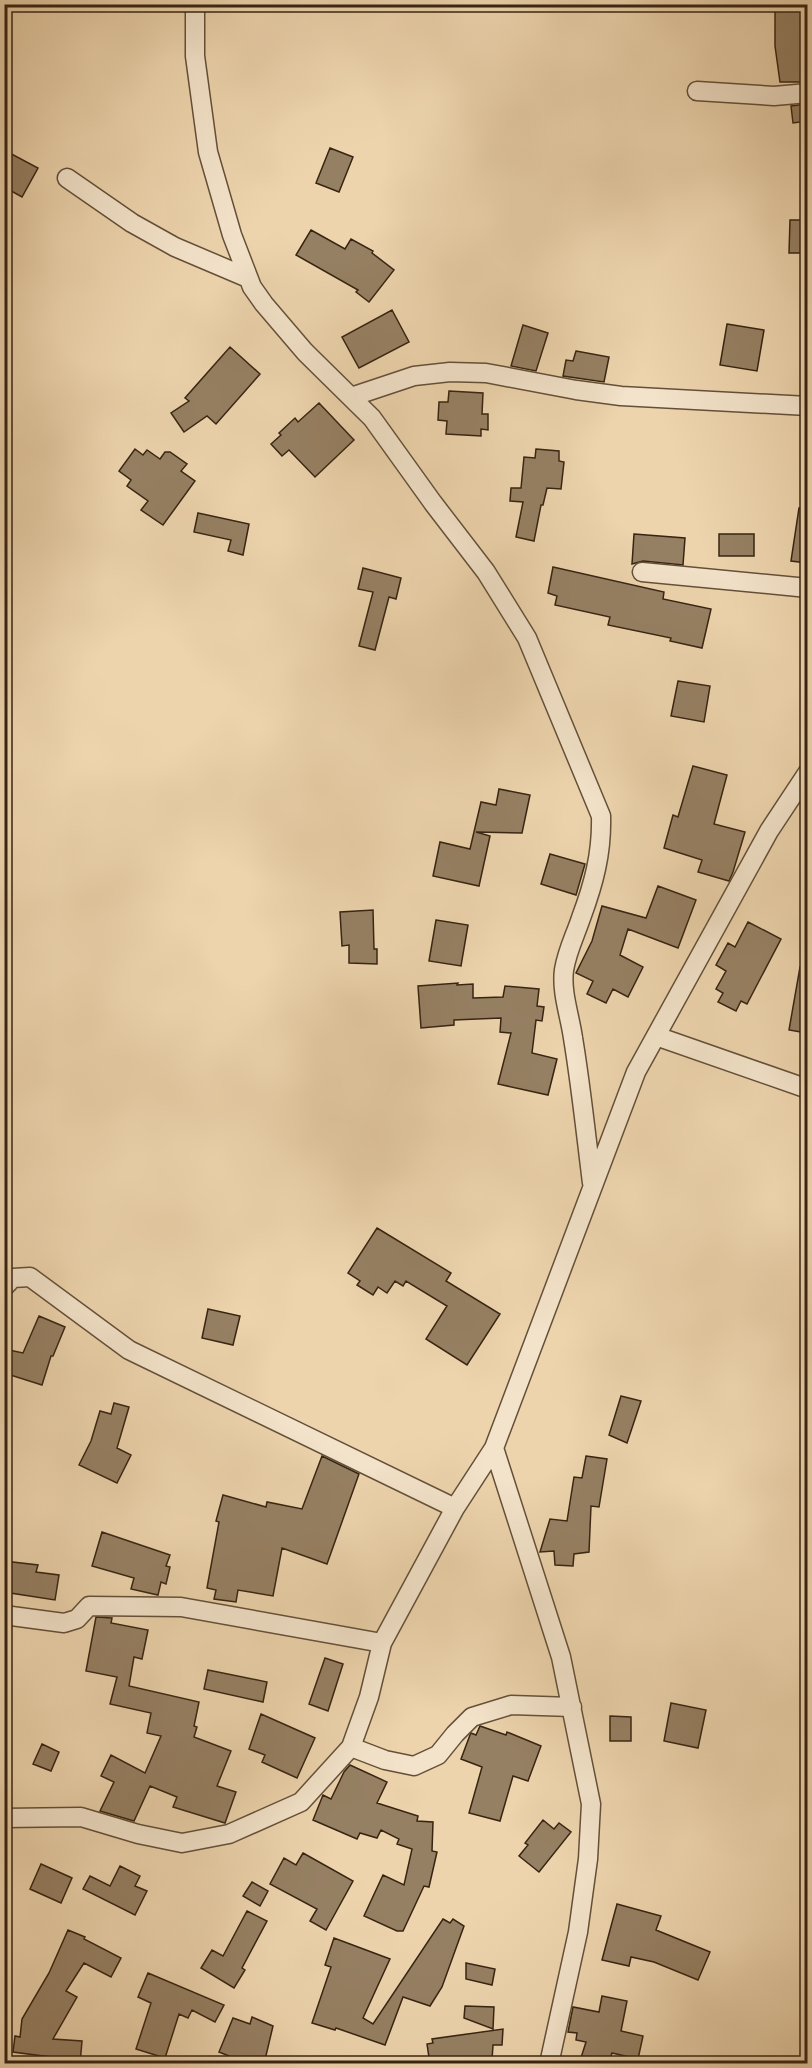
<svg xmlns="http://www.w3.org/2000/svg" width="812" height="2068" viewBox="0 0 812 2068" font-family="'EB Garamond',serif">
  <rect width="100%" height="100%" fill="#edd4ad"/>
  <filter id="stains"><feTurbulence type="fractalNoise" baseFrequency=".00333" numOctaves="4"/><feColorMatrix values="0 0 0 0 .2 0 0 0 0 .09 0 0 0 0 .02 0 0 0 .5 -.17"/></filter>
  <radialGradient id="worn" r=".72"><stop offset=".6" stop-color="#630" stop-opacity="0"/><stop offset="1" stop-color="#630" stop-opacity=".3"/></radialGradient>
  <path fill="#968063" stroke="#372412" stroke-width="1.5" d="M775,4H807V82H780L775,46Z
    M807,104V121L793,123L791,106Z
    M330,148L353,157L339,192L316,183Z
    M4,150L38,168L22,197L4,187Z
    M790,220H807V253H789Z
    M311,230L345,249L351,239L373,251L372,253L394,270L369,302L356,292L358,290L296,255Z
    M392,310L409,342L359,368L342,337Z
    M727,324L764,330L757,371L720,365Z
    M523,325L548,333L536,371L511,366Z
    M230,347L260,374L216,424L207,416L184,432L171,413L189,401L185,398Z
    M576,351L609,357L604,382L563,376L566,360L573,361Z
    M449,391L483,393L482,414H488V430L481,429V436L446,434L447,421L438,420L439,402H448Z
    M319,403L354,440L315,477L289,450L282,456L271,444L281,435L279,433L295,418L298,422Z
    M135,449L143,455L147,450L160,459L165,452H170L187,464L181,471L195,481L163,525L141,510L148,501L127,486L131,480L119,471Z
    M536,449L559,451V461L564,462L561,489L547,488L543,505H541L534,541L516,537L523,502L510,501L511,488H521L524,457L535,458Z
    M799,508H807V563L791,561Z
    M198,513L249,524L243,555L228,551L231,540L194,532Z
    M634,534L685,538L683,565L643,561L632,564Z
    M719,534H754V556H719Z
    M553,567L664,592L663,599L711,609L702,648L670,641L671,638L608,625L610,617L555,605L557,596L548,593Z
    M363,568L401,578L396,599L389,597L375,650L359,646L373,592L358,589Z
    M678,681L710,686L704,722L671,716Z
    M693,766L727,775L714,824L745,832L733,872L729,881L698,872L702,860L664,848L673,815L678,817Z
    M499,789L530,795L522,833L476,832L490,836L479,886L433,876L440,842L470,849L481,802L496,805Z
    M550,854L585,864L576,895L541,884Z
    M658,886L696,900L678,948L628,929L620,955L643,967L628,997L613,989L606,1003L587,994L593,981L576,973L592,941L602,906L646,918Z
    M373,910L374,949H377V964L349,963V945L342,946L340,912Z
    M436,920L468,925L461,966L429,961Z
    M748,922L781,939L747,1004L741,1001L736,1011L718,1002L723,993L716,989L726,971L716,965L728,943L735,947Z
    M800,967L807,968V1033L789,1030Z
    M458,983L457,985L473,984V998L503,997L505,986L539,989L537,1006L544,1007L542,1021L536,1020L532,1053L557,1059L548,1095L498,1084L511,1033L500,1032L501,1018L454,1020V1025L421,1028L418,986Z
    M377,1228L451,1273L446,1281L500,1314L467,1365L426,1339L447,1306L406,1281L403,1286L395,1281L387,1293L378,1287L373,1295L357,1285L360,1281L348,1273Z
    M208,1309L240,1316L233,1345L202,1338Z
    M39,1316L65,1327L53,1356H51L42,1385L4,1373V1349L23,1353Z
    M621,1396L641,1401L627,1443L609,1435Z
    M114,1403L129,1407L117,1448L131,1455L117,1483L79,1465L91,1441L100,1411L111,1414Z
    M322,1456L359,1474L327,1564L282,1548L273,1596L238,1590L236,1602L214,1599L216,1590L207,1588L219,1522L216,1521L223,1495L266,1507L267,1502L302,1509Z
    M586,1456L607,1459L599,1507L591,1506L589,1552L574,1554L573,1566L555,1565L554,1551L540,1552L550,1519L567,1521L574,1477L582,1478Z
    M102,1532L170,1555L166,1566L170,1567L166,1584L161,1582L158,1595L131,1589L134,1578L92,1566Z
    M4,1561L38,1565L36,1572L59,1575L55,1600L4,1592Z
    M96,1617L112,1618L111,1623L148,1630L142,1659L134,1657L129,1686L199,1702L194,1726L197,1727L194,1737L231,1751L217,1786L236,1792L225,1823L173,1807L177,1797L150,1786L134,1821L100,1811L114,1782L101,1776L111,1755L145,1773L161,1736L147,1733L151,1713L110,1704L117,1677L86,1671Z
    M325,1658L343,1664L328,1711L309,1704Z
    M208,1670L267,1682L263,1702L204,1689Z
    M671,1703L706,1710L698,1748L664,1741Z
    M261,1714L315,1738L297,1778L262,1762L265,1755L249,1749Z
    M610,1716L631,1717V1741H610Z
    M480,1726L506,1735L507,1732L541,1746L528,1781L513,1776L500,1821L469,1813L482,1767L461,1759L470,1735L471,1733L476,1735Z
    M42,1744L59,1752L51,1771L33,1764Z
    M350,1765L387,1782L377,1803L418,1816L417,1821L433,1822L432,1851L437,1852L429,1887L424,1886L403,1931H397L364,1916L383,1875L404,1885L412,1849L397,1844L399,1839L381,1830L377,1838L360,1833L357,1839L313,1820L323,1795L331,1799L344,1772Z
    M543,1820L554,1829L559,1823L571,1832L539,1872L519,1856L528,1845L525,1843Z
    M303,1853L353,1881L326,1930L310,1921L317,1909L270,1884L284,1858L296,1865Z
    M41,1864L72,1878L61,1903L30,1889Z
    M120,1866L140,1876L135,1886L147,1891L135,1915L83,1889L90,1876L110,1886Z
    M252,1882L268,1891L260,1906L243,1896Z
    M617,1904L661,1916L656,1930L710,1952L698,1980L654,1962L631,1957L629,1966L602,1960Z
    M247,1911L267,1921L242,1968L245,1970L234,1988L201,1968L212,1950L223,1956Z
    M443,1919L450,1923L453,1919L464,1926L442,1987L430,2006L403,1997L385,2045L336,2028L335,2030L312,2023L331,1967L325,1965L334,1938L390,1959L363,2018L373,2024Z
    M68,1930L85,1937L84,1939L121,1958L111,1977L84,1963L66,1991L77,1997L53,2039L82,2041L80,2064H58V2058L13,2052L15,2036L20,2037L22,2019L49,1973Z
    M466,1963L495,1969L492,1985L466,1979Z
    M148,1973L224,2005L215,2022L192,2010L188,2018L179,2014L165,2058L136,2049L151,2003L138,1997Z
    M602,1996L627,2001L621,2031L643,2036L638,2059L612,2053L608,2064H579L586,2042L576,2040L577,2033L568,2032L573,2007L599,2012Z
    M465,2006L494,2007L493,2029L464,2018Z
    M252,2017L273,2026L264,2064H249L219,2052L233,2018L250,2024Z
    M503,2029L502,2045H493L492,2060L470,2059L430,2064L427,2044L433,2043L432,2039Z"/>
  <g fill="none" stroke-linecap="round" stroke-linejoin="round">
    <defs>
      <path id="minor" d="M195,4V56L208,152L232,235L252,287L264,304L305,352L372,418L433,503L486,572L527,638L601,816C602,853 594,883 581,918C575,936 567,951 564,970C561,992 570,1016 573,1038C581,1086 586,1135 592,1183
        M697,91L774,96L808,93
        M67,178L132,223L175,247L248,278
        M351,397L414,376L450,372L486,373L576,390L621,396L808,406
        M642,572L808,588
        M656,1036L808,1089
        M4,1287L13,1278L30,1277L129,1350L455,1508
        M494,1448L561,1657L591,1804L588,1859L578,1932L549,2064
        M4,1615L64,1623L77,1619L89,1606L181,1607L382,1643
        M351,1747L385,1760L414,1766L438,1755L455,1734L472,1717L511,1705L572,1707
        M4,1818L81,1817L138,1834L182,1843L229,1834L301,1802L351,1747L369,1697L382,1643L455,1508L494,1448L636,1072L769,831L808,772"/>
    </defs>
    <use href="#minor" stroke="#645039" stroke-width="21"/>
    <use href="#minor" stroke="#f3e3ca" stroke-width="18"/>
  </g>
  <rect width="812" height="2068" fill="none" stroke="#edd4ad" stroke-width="24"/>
  <rect x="6" y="6" width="800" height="2056" fill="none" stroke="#372412" stroke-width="3"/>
  <rect x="12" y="12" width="788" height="2044" fill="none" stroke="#372412" stroke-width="1.5"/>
  <rect width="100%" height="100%" filter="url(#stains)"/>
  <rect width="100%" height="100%" fill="url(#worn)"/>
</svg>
